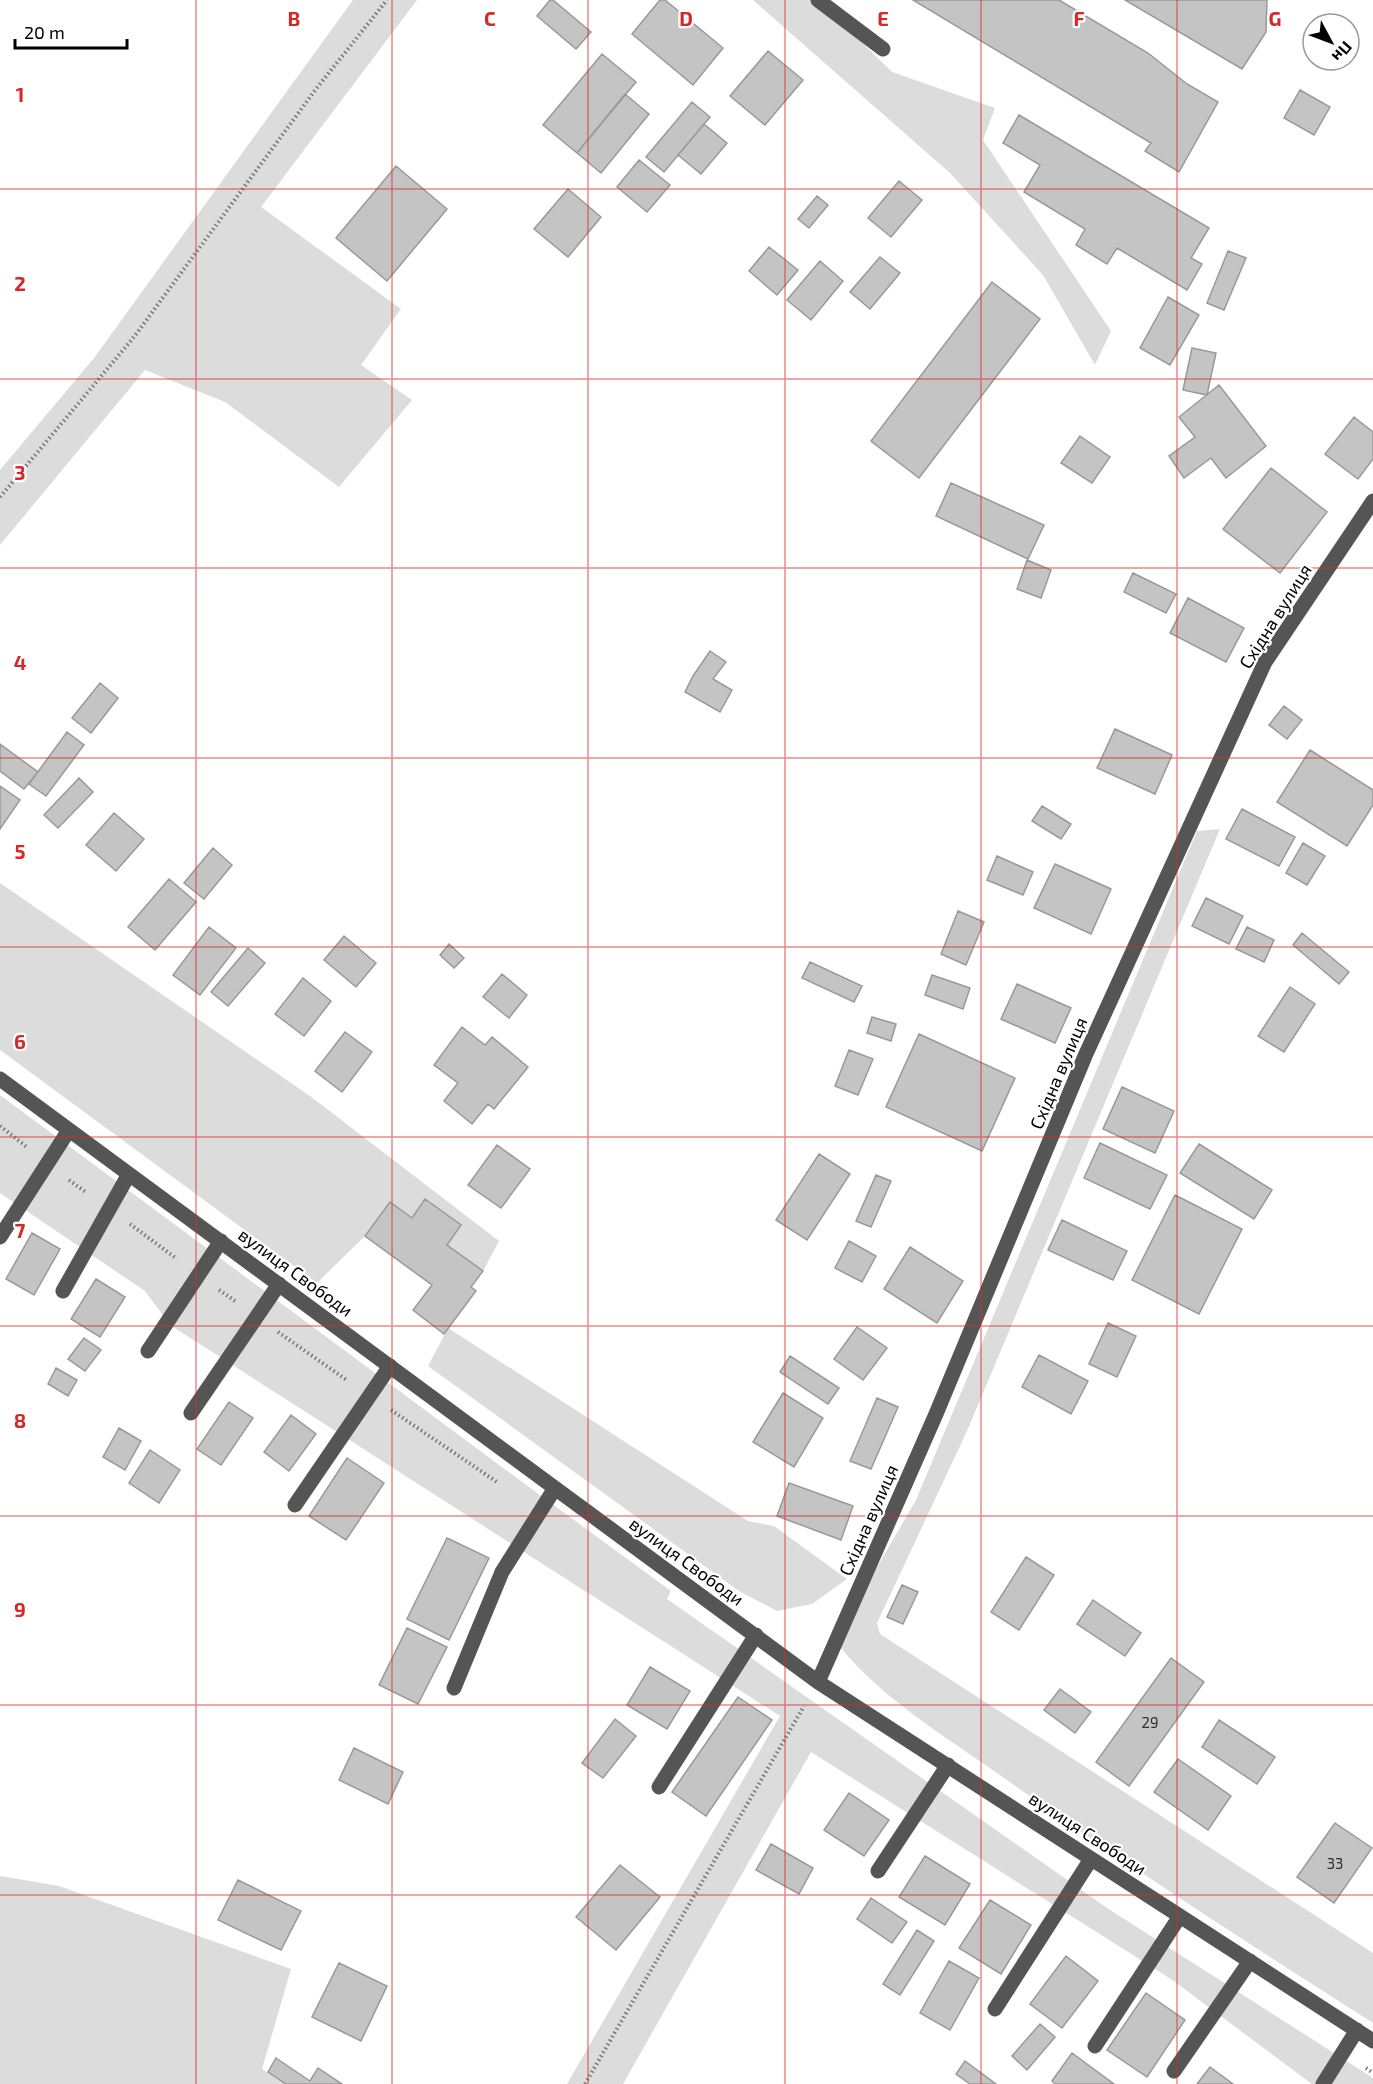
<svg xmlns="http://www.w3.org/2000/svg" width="1373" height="2084" viewBox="0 0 1373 2084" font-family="'Exo 2',sans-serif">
  <rect width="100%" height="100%" fill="#fff"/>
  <path fill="#dcdcdc" d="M353,0H417L261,207L401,309L361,365L412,400L339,487L225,402L145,370L0,545V470L94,358Z
    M753,0H812L847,28L892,72L995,108L983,140L1111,331L1095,365L1043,275L950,173Z
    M1220,829L967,1431L877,1623L880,1634L1373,1953V2023C1246,1942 1119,1860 997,1773C943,1735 883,1699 841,1648L843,1626L916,1500L1197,831Z
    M0,883L310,1096L499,1241L483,1271L447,1245L461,1225L426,1200L412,1218L390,1202L365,1236L317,1283L0,1050Z
    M0,1095L514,1476L671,1591L667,1599L1107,1908L1373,2078V2084H1312L1171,1979L811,1752L623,2084H567L780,1716L170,1325L145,1291L0,1193Z
    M448,1328L748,1521L774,1526L847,1579L812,1604L777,1611L739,1591L428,1366Z
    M0,1876L59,1886L291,1969L262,2069L286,2084H0Z"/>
  <path fill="#c4c4c4" stroke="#999" stroke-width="1.5" d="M550,0H553L591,32L576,49L537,16Z
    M660,0H665L723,48L693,85L632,34Z
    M913,0H1059L1148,53L1187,84L1218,102L1179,172L1145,151L1151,143Z
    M1125,0H1267L1266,32L1242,69Z
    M768,51L803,80L765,125L730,96Z
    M602,54L636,82L577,153L543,125Z
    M1300,90L1330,107L1314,135L1284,118Z
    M625,94L649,114L601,173L577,153Z
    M692,102L710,117L664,172L646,157Z
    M1019,115L1209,228L1191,258L1202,264L1187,290L1117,248L1107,264L1076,245L1085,229L1024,192L1040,165L1003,143Z
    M704,124L727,143L701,174L678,155Z
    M639,160L670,185L647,212L617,187Z
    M396,166L447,209L387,281L336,238Z
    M899,181L922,200L891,237L868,218Z
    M568,189L601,217L568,257L534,229Z
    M817,196L828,205L809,228L798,219Z
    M769,247L798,270L777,295L749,271Z
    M1228,251L1246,258L1224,310L1207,303Z
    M880,257L900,273L870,309L850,292Z
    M820,261L843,281L811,320L787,300Z
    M992,282L1040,319L919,478L871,441Z
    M1168,297L1199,315L1170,365L1140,348Z
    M1192,348L1216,353L1207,395L1183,390Z
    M1219,385L1266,446L1226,478L1211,458L1184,478L1169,456L1195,437L1179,417Z
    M1354,417L1373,432V459L1358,479L1325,454Z
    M1080,436L1110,457L1092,483L1061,463Z
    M1271,468L1327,512L1280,573L1223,529Z
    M951,483L1044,525L1028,559L936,516Z
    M1027,560L1051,570L1041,598L1017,589Z
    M1133,573L1176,594L1166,613L1124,592Z
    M1188,598L1244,628L1226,662L1170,633Z
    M710,651L726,662L713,679L732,690L720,712L685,692L693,676Z
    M100,683L118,698L91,733L72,718Z
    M1284,706L1302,720L1287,739L1269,725Z
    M1115,729L1172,755L1155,794L1097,768Z
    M67,732L84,745L46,796L29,784Z
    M0,744L38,772L24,789L0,771Z
    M1310,750L1373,790V805L1347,846L1277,802Z
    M79,778L93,792L58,828L44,815Z
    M0,786L20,800L0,829Z
    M1042,806L1071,824L1061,839L1032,821Z
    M1242,809L1295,837L1279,866L1226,839Z
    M114,813L144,839L116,871L86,845Z
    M1303,843L1325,856L1307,885L1286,873Z
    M213,848L232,865L204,899L184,883Z
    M997,856L1033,872L1023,895L987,880Z
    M1055,864L1111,889L1091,934L1034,908Z
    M169,879L196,902L155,950L128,927Z
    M1206,898L1243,916L1229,944L1192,926Z
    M958,911L984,922L966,965L941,954Z
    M209,927L236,948L200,995L173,975Z
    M1247,927L1274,940L1264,962L1236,949Z
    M1302,933L1349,972L1339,984L1293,945Z
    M344,936L376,963L356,987L324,960Z
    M449,944L464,958L454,968L440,955Z
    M248,948L265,963L228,1006L211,992Z
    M810,962L862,986L854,1002L802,978Z
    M502,974L527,995L509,1018L483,997Z
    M932,975L970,988L963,1009L925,995Z
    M303,978L331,1001L304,1036L275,1014Z
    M1017,984L1071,1008L1055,1043L1001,1019Z
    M1290,987L1315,1004L1284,1052L1258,1036Z
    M872,1017L896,1024L891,1041L867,1033Z
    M462,1027L485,1045L492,1037L528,1067L494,1109L488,1104L472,1124L444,1101L458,1083L434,1065Z
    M345,1032L372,1052L342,1092L315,1071Z
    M919,1034L1015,1078L982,1151L886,1107Z
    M849,1050L873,1059L858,1095L835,1086Z
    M1122,1087L1174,1111L1155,1153L1103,1129Z
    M1100,1143L1167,1175L1150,1209L1084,1178Z
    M1199,1144L1272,1190L1254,1219L1180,1173Z
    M497,1145L530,1169L501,1208L468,1185Z
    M819,1154L850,1174L807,1240L776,1220Z
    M876,1175L891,1181L871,1227L856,1221Z
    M1175,1195L1242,1229L1199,1314L1132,1280Z
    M425,1199L461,1225L447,1245L483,1271L471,1287L476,1291L444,1334L413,1310L432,1285L365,1236L390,1202L412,1218Z
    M1062,1220L1127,1251L1113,1280L1048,1250Z
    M32,1233L60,1249L34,1295L6,1279Z
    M849,1241L876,1256L862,1282L835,1268Z
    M910,1247L963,1281L937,1323L884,1289Z
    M96,1279L125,1297L100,1337L71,1319Z
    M1108,1323L1136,1336L1117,1377L1089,1364Z
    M857,1327L887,1348L863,1380L834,1359Z
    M84,1338L101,1350L85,1371L68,1359Z
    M1039,1355L1088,1381L1071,1414L1022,1387Z
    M790,1356L839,1388L828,1404L780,1372Z
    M56,1368L77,1380L68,1396L48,1384Z
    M783,1393L823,1418L794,1467L753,1442Z
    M877,1398L898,1407L871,1469L850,1461Z
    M229,1402L253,1418L221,1465L197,1449Z
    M291,1415L316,1434L289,1471L264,1452Z
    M119,1428L141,1441L125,1470L103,1457Z
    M150,1450L180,1470L159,1503L129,1483Z
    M347,1458L384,1483L346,1540L309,1516Z
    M789,1483L853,1506L841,1540L777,1516Z
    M447,1538L489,1558L449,1640L407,1619Z
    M1026,1557L1054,1575L1019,1630L991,1612Z
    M902,1585L918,1592L903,1624L887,1617Z
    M1093,1600L1141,1633L1125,1656L1077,1624Z
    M407,1628L447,1647L418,1704L379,1685Z
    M1171,1658L1204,1682L1129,1786L1096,1762Z
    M650,1667L690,1691L667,1729L627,1705Z
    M1060,1689L1091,1712L1075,1733L1044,1710Z
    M738,1697L772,1720L706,1816L672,1792Z
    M615,1719L636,1736L603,1778L582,1763Z
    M1219,1720L1275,1757L1257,1784L1202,1747Z
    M354,1748L403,1772L388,1804L339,1780Z
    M1178,1759L1231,1796L1208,1830L1154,1792Z
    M849,1793L889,1820L864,1856L824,1830Z
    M1335,1823L1372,1848L1334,1903L1297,1877Z
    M771,1844L813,1868L799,1894L756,1870Z
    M925,1856L970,1884L945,1925L899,1897Z
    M620,1865L660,1897L616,1950L576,1917Z
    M238,1880L301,1911L281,1950L218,1920Z
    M871,1898L907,1922L892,1943L857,1919Z
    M990,1900L1031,1925L1001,1974L959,1948Z
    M917,1930L934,1941L900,1995L883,1984Z
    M1066,1956L1098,1981L1062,2028L1030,2004Z
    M949,1961L979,1978L950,2030L920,2013Z
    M339,1963L387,1986L361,2041L312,2017Z
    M1146,1993L1185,2020L1147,2077L1107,2050Z
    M1040,2024L1055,2037L1027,2070L1012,2056Z
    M1072,2053L1114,2084H1055L1052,2081Z
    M276,2058L310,2081L318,2068L342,2084H286L268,2072Z
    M965,2061L996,2084H970L956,2074Z
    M1210,2067L1233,2084H1197Z"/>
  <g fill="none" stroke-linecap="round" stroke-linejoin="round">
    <path stroke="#777" stroke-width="4" stroke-dasharray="1.5 3" stroke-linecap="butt" d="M0,497L134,337L316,89L387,0
      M0,1126L28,1148
      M69,1180L87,1193
      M130,1224L177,1259
      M219,1290L235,1301
      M278,1332L348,1381
      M391,1410L497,1482
      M1366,2068L1373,2073
      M585,2084L804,1706"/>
    <path stroke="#555" stroke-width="15" d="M818,0L883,49
      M0,1079L818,1682L1373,2041
      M0,1237L69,1130
      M63,1291L129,1174
      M148,1351L221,1241
      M191,1413L279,1284
      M295,1505L390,1366
      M818,1682L936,1414L1085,1056L1265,662L1373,501
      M454,1688L502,1572L555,1488
      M659,1787L756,1635
      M878,1871L948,1765
      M995,2009L1091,1859
      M1095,2046L1180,1916
      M1174,2071L1250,1961
      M1323,2084L1357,2030"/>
  </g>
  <path fill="none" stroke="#d62828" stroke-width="1.5" stroke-opacity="0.55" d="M196,0V2084M392,0V2084M588,0V2084M785,0V2084M981,0V2084M1177,0V2084M0,189H1373M0,379H1373M0,568H1373M0,758H1373M0,947H1373M0,1137H1373M0,1326H1373M0,1516H1373M0,1705H1373M0,1895H1373"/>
  <g text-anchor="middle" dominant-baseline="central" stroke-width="4.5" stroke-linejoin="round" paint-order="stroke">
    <g font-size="15" fill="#313131">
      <text x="1150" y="1722">29</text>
      <text x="1335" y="1863">33</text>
    </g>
    <g font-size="18" fill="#000" stroke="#fff">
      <text transform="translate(1275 616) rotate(-58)">Східна вулиця</text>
      <text transform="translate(1058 1073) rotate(-67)">Східна вулиця</text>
      <text transform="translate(296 1272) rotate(36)">вулиця Свободи</text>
      <text transform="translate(868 1520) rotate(-66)">Східна вулиця</text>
      <text transform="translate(687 1561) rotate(36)">вулиця Свободи</text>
      <text transform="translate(1088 1833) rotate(33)">вулиця Свободи</text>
    </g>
  </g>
  <g font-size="20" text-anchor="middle" font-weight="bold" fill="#d62828" stroke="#fff" stroke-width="4.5" stroke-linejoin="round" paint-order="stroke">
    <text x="294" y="26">B</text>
    <text x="490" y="26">C</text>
    <text x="686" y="26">D</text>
    <text x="883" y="26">E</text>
    <text x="1079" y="26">F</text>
    <text x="1275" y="26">G</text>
    <text x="20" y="102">1</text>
    <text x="20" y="291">2</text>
    <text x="20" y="480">3</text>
    <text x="20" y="670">4</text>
    <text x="20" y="859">5</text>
    <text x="20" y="1049">6</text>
    <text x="20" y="1238">7</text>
    <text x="20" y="1428">8</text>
    <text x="20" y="1617">9</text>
  </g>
  <g transform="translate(1331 42) rotate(131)"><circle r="28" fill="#ffffff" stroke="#999999" stroke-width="1.5"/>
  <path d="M0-4.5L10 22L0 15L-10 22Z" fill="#000000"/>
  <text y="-9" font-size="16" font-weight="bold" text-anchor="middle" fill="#000000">Пн</text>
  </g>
  <path d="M15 39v9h112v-9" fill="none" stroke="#000000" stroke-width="3"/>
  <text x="24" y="39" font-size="18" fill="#000000" stroke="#ffffff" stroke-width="4.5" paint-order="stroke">20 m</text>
</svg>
